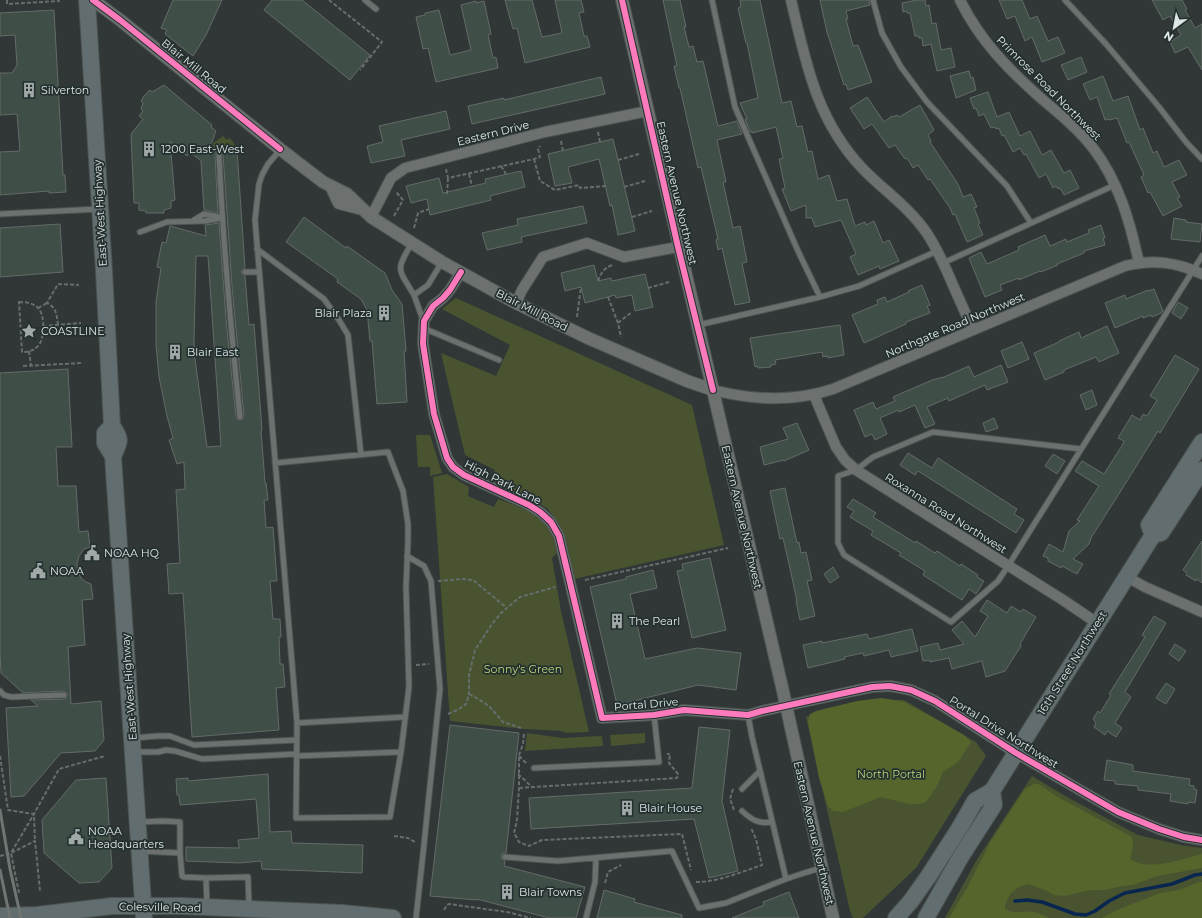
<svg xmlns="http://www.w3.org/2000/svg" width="1202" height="918" viewBox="0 0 1202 918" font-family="Montserrat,sans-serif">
  <rect width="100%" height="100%" fill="#303736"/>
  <path fill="#495330" d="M223,136L227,140L229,138L233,142L235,146L212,149L213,143Z
    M456,298L692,405L724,545L574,579L560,525L548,509L537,502L490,480L495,470L465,455L441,353L496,376L510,345L442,309Z
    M416,435H430L442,473L430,476V467H418Z
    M447,474L469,487L468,496L494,507L498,499C512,504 533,511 543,522C552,530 555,542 557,553L552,558L561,611L589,732L566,733L561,731L525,729L450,721L433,477Z
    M875,699L904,700L976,742L986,756L916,868L863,918H853L850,911L806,717L825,709Z
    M527,733L562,738L602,736L603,746L525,751Z
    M645,733V743L611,746L610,735Z
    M1032,776L1067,797L1138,835L1181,845L1202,848V918H945L976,861Z"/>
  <path fill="#56652c" d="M882,698L904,702L932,717L964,735L971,742L958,762L943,772L937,786L926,802L920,804H909L881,797L843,812L833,811L828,806L819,778L808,722L810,714L816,711L857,701Z
    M1034,784H1039L1056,796L1132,837L1133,845L1130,859C1148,872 1182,859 1202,854V868L1157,876L1133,885L1122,886L1105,890H1090L1065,896L1054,895L1045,890L1029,884L1019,887L1011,893L1005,905V909C1014,915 1024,910 1034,912C1039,913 1045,916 1049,918H949L967,888L991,841L1025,789Z
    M1199,882H1202V918H1102L1117,910L1160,893L1179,890Z"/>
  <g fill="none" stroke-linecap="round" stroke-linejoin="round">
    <path stroke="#082650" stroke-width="3.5" d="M1015,901L1027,900L1042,902L1075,914L1086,915L1095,911L1109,901L1125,893L1172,884L1195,875L1202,874"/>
  </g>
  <path fill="#3f4f47" stroke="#646a68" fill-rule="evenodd" d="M173,0H222L206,35L193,56L165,34L167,30L161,28Z
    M272,0H302L370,55L350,80L264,10Z
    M505,0H532L542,37L562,33L555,0H581L584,12L579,13L584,36H587L590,47L525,63L517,28L513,29Z
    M663,0H680L686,27H684L689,47L693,46L697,62L703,61L718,126L737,121L742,134L717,140L726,182H723L733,228L740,226L744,246L747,262L742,263L750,302L735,305L722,248L718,250L716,240L718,239L701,167L698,168L680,88H679L674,66H677Z
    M740,0H760L782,103L791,101L797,127L802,126L808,152L812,151L818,179L829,175L837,201L847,199L855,226L865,222L866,225L874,221L883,243L889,240L899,261L880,269L879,266L858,275L850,257L856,254L841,220L815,227L812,218H806V205L791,211L782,189L785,188L779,159L783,158L776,127L752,133V131L750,132L745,119H747L740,103L758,98L747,43H746L738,8L741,7Z
    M820,0H869L870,5L846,11L848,19H846L853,46L858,45L872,82L848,90L846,84L844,85L827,32Z
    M917,0H925L926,6L929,5L932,24L936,23L941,50L951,48L955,67L937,71L931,44L923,46L922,38H919V36H915L910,13H907V11L903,12L902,3Z
    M999,0H1022L1030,19L1037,16L1048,41L1058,37L1065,53L1042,62L1032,37L1025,41L1015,16L1007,19Z
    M1152,0H1182L1187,9L1185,10L1195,28L1202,24V70L1188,47L1175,53L1170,42L1181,35L1170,16L1163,20Z
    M476,1V3L484,1L491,34L488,35L493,58L496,57L498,68L436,82L428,48L423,49L416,17L425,15V13L439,10L450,55L471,50L461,5Z
    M54,10L63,175H65L66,192L49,193V191L0,195V152L20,151L17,114L0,115V73H12L17,65L15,35L0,36V13Z
    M1081,57L1087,72L1068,80L1061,65Z
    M969,71L971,78L973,77L976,90L956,98L950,76Z
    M1103,76L1113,101L1128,96L1140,130L1143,128L1153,153L1157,151L1164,167L1179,160L1187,175L1172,182L1180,197L1177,198L1182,206L1163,216L1150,192L1148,193L1141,177L1144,175L1129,142L1127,143L1117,118L1109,120V119L1105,120L1097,97L1090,100L1083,84Z
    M601,77L605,94L472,124L468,106L504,98V100Z
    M164,85L212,125L211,127L216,131L212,142L204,152L217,151L215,155L218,213L204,210L201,161L190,152L187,156L170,141L175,200L171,201V208L164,210V213H146V211L139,210V203H134L131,134L143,119L139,116L143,111L141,109L143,103L141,101L144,96L150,90L152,92Z
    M988,92L997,117L1009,112L1020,136L1030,131L1042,155L1051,150L1064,173L1070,170L1079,188L1064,195L1060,188L1058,189L1056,186L1053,188L1046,174L1039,178L1026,154L1024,155L1020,148L1013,152L1004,135L1002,136L999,128L996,129L995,127L991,128L984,114L979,116L976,108L974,109L970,98Z
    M867,97L884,122L892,116L893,117L897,115L899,117L920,105L934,130L928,135L931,141L930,142L958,184L963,197L971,194L977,207L974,208L980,223L978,224L983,235L967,242L955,214L953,215L950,208L930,179L928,180L918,165L913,168L907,158L905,159L895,145L889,148L872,124L864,129L850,108Z
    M446,111L450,129L401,140L405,156L371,163L367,146L383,142L379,126Z
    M613,139L635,231L618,235L612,205L610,206L599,159L568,167L572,183L555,186L548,154Z
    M237,150L245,268L242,270L241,272L243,275L245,276L249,325L254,324L262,430H261L265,483H266L268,500H264L266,528L273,527L277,581H270L273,619H280L281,637H279L280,664H283L285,687L276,688L279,730L192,737L183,593L169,594L167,564L180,563L176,490L185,489L184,462L177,464L169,440L173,438L167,416L159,377L156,345V302L161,268L157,267L162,242L166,243L170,226L206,236L205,225L219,223L226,319L236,417L238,420H242L244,417L232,286L223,155L220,151ZM196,256H208L221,446L207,447L195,359L194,340Z
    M521,171L525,187L490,196L491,200L430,215L427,199L411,203L406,186L439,178L443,193L486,183L485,179Z
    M583,206L587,223L521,237L522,242L487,250L482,233L518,225L517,219Z
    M304,217L346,248L347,246L385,273L392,290L402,304L406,351H404L407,402L377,404L372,341H370L367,310L361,299L337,282L338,279L286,242Z
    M1174,218L1186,220V222L1202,224L1200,242L1171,239Z
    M60,224L63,272L0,277V228Z
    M1101,225L1105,238H1103L1105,245L1084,251V253L1057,264L1058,265L1041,272L1040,271L1019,280V278L1000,285L1002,290L985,297L969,258L981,252L987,264L1019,250L1018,247L1045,235L1050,246L1066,239L1067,242L1089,233L1088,230Z
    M594,265L598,281L611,278L612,281L645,274L653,307L635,311L632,295L616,298L615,295L585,303L581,287L565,291L561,273Z
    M922,285L930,305L927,306L930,313L906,322V324L864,343L852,315L878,304L877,300L885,297L887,302L909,292L908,291Z
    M1154,289L1163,311L1161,313L1152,317L1151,315L1143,318V316L1115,328L1105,303L1125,295L1126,299L1148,290V291Z
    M1178,302L1188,308L1181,319L1172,313Z
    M840,325L844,355L828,358V356L823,357L822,352L775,360L776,364L771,365V367L758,368L757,366L755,367L750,338Z
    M1107,326L1119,353L1099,362L1096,357L1064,370V372L1045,380L1034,353L1059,342V341L1079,332L1081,338Z
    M1022,342L1029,359L1008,368L1001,351Z
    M1175,355L1199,369L1160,433L1158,431L1127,481L1091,538L1089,544L1073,559L1083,564L1077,574L1062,566L1061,568L1048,561V558L1043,556L1049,544L1063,552L1069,531L1080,521L1077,520L1099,486L1075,471L1082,461L1104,474L1123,444L1124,441L1118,438L1132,415L1140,420L1143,414L1147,416L1157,400L1150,396Z
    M1001,365L1008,382L987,390L985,385L949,401L948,398L927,407L935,424L925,428L915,405L899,412L898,410L880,418L887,434L875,440L872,434L865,437L854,410L873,402L876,409L895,401L893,397L932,380L944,377L969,366L974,377Z
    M68,369L72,447H56L58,486H76L79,532L88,531L90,547L84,549L79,556L77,564L78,572L81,578L86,582L91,584L93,599L82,600L85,645L68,647L71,704L101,701L104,740L95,751L61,753L24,796L11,797L6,708L38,706L31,700L64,699L66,698L68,695L67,693L64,691L23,693L1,673L0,653V373Z
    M1092,390L1097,405L1086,410L1080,395Z
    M994,418L998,428L986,432L983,423Z
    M797,423L809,450L784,461V460L764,465L760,447L788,439L783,428Z
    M908,453L932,468L938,458L1017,509L1014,514L1024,520L1016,533L918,471L915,475L900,465Z
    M1053,454L1065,461L1057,474L1045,466Z
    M785,488L797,543L799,542L801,553L806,552L812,580L807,581L815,616L800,620L796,601H797L789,564L783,538L780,539L770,491Z
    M853,499L876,513L873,517L909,539L915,543L916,541L935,553L937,551L960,566L961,564L978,575L977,577L984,581L976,594L969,589L962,600L923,575L925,571L899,555L901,553L871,535L873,531L850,517L854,511L847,507Z
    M1202,541V583L1197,579L1196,581L1186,575L1187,573L1183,570Z
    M710,558L726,630L692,638L677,571L683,570L682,564Z
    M833,567L839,577L830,583L824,574Z
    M653,570L657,588L630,594L645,659L697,648L741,653L736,690L698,685L617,705L590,587L626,579V577Z
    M987,600L1007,613L1011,606L1021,612L1023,609L1036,617L1020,644L1021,646L1005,671L986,677L982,661L952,669L949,658L930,662V660L923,661L920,647L938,643L940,650L964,644L952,630L962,621L975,637L988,616L980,611Z
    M1154,616L1166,623L1125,692L1131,697L1115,723L1122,728L1116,737L1107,731L1105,735L1094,727L1096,723L1093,719L1098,711L1100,713L1111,695L1109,694L1145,637L1142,635Z
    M912,629L918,651L891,657L889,650L864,656L863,653L844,657L845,659L808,668L803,645L822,641V643L867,634L869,639Z
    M1175,644L1186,651L1179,661L1169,654Z
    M1166,683L1175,689L1166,704L1156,698Z
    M450,725L519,733L506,853L502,854L501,858L505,861L504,866L585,887L576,918H549L477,899V900L430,896Z
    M699,727L730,730L722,801L738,871L709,878L694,819L531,829L529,798L692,788Z
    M1107,760L1133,765V771L1190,779L1189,785L1194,786V789L1197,790L1195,803L1188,802V804L1170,801L1171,794L1138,790V786L1115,784V781L1104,780Z
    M268,774L270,832L291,831L292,843L363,845L362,873L262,869L261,861L240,863L186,861V847L239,848L238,840L259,838L256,799L180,805L179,795H177L176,779L188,778V781Z
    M106,778L112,868L99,882L79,883L44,853L42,820L76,780Z
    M604,890L635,899L634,902L682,915V918H597Z
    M789,892L799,918H732L764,905L763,902Z"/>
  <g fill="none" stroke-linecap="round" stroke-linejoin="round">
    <defs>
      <path id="service" d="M365,0L376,9
        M712,0L735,107L798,251L820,297
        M873,0L882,33L901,67L927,102L1007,186L1031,223
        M1065,0L1106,44L1159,107L1186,142L1202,159
        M219,155C223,243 231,330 240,417
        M0,214L99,209
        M194,220L204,214L219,217
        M140,232L167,222L205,221L222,218
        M412,243C395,271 398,268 414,295L428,285L442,262
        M257,249L324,299L339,320L348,335L361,455
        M943,263L1115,185
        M245,272H259
        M414,295L423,320
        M698,325L820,297L859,286L937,251
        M423,328L499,360
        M1081,449L933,432L873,457L856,470L838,476V543L844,555L951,622L998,581L1008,566L1202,256
        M275,463L388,452L403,491L408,524V541L406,587L409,687L401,752L390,817L296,818L297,723L255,220L259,184L262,175L268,164L280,150
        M407,556L424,566L431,581L440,689L423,854L416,918
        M0,691L4,695L11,697L64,695
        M748,715L752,737L786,879
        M297,723L405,717
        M133,738L158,736H170L194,745L297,740
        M134,752H158L166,750L175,751L202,759L296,754
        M296,756L401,752
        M534,768L659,762L654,715
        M742,789L760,771
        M742,811C752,820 758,824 772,822
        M140,822L163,821L180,822V853
        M141,851L180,853L182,876L184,877L206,878
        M505,857L558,861L672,851L699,908L726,903L786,879L804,873L821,868
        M207,906L206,878L248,877L249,906
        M586,918L595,882L596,858"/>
      <path id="minor" d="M791,0C806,63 816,119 862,168C883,190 909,207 926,232C934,243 940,257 946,269C955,290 964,310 973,330
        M960,0C980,41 1009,70 1043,100C1061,115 1079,130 1093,148C1119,182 1130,222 1139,263
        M371,217L391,178L405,168L545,132L648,111
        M461,272L450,290L443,298L433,306L424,321L423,344L434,414L447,458L453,467L464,475L529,505L540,512L551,522L559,536L602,718L654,715L684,710L748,715L762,711L872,687L890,686L911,690L935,701L1016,753L1118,812L1159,829L1184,837L1202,840
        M516,303L522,290L543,257L587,243L624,257L678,247
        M713,390C752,400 794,402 833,389L1125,266C1153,259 1176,262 1202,274
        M814,395L836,447L845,460L856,470L1063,600L1097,623
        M1127,577L1145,587L1202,612"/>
      <path id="tertiary" d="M93,0L120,20L280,149L323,182L347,194L371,217L442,262L516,303L588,338L687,381L713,390
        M622,0L782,687L833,918
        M331,186L339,203L362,209"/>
      <path id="primary" d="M87,0L104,271L112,426C122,440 120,441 113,456
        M112,426L105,433V443L113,456L144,918
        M1153,535L1149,525L1202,442
        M0,916L37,915L112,906H182L342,913L393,918
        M896,918L911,901L928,877L959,829L975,801L992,791L1153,535L1161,533L1202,470
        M926,918L960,858L994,805L992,791"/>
    </defs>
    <use href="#service" stroke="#4c5352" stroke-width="7"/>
    <use href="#minor" stroke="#4c5352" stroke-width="12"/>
    <use href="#tertiary" stroke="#4c5352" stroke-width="14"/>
    <use href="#primary" stroke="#4c5352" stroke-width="18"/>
    <path stroke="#676d6c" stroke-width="2" stroke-dasharray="4 2" stroke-linecap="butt" d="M7,0V4L60,1
      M329,0L382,42L360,70
      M598,132L600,142
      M561,141L563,151
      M534,159L540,181L555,190L579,185L580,188L606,186
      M618,160L639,154
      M501,166L506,174
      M446,169L448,178L534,159L540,157L538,149L540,146
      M469,174L472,186
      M624,187L645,181
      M447,194L448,178
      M394,216L403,200L396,192
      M632,217L652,211
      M414,228L418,213L429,209
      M598,281C601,273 603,269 612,265
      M648,288L669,282
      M608,297L618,323L621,337
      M19,302C26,302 34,303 39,309C45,316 45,341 37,347C33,351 27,352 22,352Z
      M38,308L47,303
      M577,317L581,287
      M618,323L632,312
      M58,325C57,315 56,307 47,303L58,284L79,285
      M43,326L81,323
      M29,351L31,366
      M23,366L83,363
      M585,580L728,548
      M438,581L463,579L473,580L507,608
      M416,665L429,664
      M469,694L475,697L489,706L503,722L521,728
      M448,714L459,709L466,704L469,694V675L475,650L492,624L501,613L520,597L555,587
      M524,734L523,744L519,755V788L517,820L514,833L519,842L529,846L542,840L682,834L691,870
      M0,756L8,810L34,814L35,841
      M519,756L527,764
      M518,774L532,787
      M519,788L677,778L678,774L669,763L670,754H667
      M733,789L730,799L734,810
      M394,836L408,838L415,842
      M0,856L11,853L35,841L40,891
      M696,882C718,882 741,872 762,865L756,839L751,828
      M605,883L608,872L621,865
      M19,893L11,853L34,814L59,769L105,756
      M444,910L447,905L449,904L507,912L531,918"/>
    <use href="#service" stroke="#6c7170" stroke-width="5"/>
    <use href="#minor" stroke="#6c7170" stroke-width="10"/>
    <use href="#tertiary" stroke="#6c7170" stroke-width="12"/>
    <use href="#primary" stroke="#616d6e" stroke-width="16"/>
    <path stroke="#707574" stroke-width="3" d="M0,810L10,869L21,918
      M0,870L10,918"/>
    <defs>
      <path id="cycleway" d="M93,0L120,20L280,149
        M622,0L678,247L713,390
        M461,272L450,290L443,298L433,306L424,321L423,344L434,414L447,458L453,467L464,475L529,505L540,512L551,522L559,536L602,718L654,715L684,710L748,715L762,711L872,687L890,686L911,690L935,701L1016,753L1118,812L1159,829L1184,837L1202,840"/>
    </defs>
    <use href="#cycleway" stroke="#23302f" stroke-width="8"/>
    <use href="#cycleway" stroke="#fd7abc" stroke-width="6"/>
  </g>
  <defs>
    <symbol id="building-bare" viewBox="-9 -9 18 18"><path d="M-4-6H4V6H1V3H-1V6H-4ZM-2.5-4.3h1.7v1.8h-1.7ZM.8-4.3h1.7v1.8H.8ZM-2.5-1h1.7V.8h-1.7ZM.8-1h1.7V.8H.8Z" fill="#a1a9a8" stroke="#23302f" stroke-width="2.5" paint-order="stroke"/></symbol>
    <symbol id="sight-bare" viewBox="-9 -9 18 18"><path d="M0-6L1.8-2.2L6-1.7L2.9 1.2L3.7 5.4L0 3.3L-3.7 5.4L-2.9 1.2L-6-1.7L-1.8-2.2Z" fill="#a1a9a8" stroke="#23302f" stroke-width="2.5" paint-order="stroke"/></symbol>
    <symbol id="civic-bare" viewBox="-9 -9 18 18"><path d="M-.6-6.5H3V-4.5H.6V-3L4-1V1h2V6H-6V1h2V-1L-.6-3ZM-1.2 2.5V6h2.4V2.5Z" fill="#a1a9a8" stroke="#23302f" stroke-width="2.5" paint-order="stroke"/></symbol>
  </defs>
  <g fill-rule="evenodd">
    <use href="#building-bare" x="18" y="79" width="22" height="22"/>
    <use href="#building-bare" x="138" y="138" width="22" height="22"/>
    <use href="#building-bare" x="373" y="302" width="22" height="22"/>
    <use href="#sight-bare" x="18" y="320" width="22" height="22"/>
    <use href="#building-bare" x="164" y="341" width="22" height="22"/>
    <use href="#civic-bare" x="81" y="542" width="22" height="22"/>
    <use href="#civic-bare" x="27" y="560" width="22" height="22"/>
    <use href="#building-bare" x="606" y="610" width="22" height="22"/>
    <use href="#building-bare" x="616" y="797" width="22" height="22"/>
    <use href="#civic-bare" x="65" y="826" width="22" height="22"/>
    <use href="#building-bare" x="496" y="881" width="22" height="22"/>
  </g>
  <g text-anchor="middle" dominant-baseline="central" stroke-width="3.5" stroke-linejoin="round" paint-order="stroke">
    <g font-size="11" fill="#dee6e6" stroke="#23302f">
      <text transform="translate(194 66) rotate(39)">Blair Mill Road</text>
      <text transform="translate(1049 88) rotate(45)">Primrose Road Northwest</text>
      <text transform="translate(493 133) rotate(-14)">Eastern Drive</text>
      <text transform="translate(677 193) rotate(77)">Eastern Avenue Northwest</text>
      <text transform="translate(100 213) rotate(-93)">East-West Highway</text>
      <text transform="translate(532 310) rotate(27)">Blair Mill Road</text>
      <text transform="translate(955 325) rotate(-23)">Northgate Road Northwest</text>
      <text transform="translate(503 482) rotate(27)">High Park Lane</text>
      <text transform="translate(946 513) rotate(32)">Roxanna Road Northwest</text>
      <text transform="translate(742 517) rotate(77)">Eastern Avenue Northwest</text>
      <text transform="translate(1072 663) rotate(-58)">16th Street Northwest</text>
      <text transform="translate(129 687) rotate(-94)">East-West Highway</text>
      <text transform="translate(646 704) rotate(-5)">Portal Drive</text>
      <text transform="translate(1004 732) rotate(32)">Portal Drive Northwest</text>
      <text transform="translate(814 833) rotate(77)">Eastern Avenue Northwest</text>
      <text transform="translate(160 907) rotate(1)">Colesville Road</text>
    </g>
    <g font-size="11" fill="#dee6e6" stroke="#23302f" text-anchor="start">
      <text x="41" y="90">Silverton</text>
      <text x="161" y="149">1200 East-West</text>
      <text x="372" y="313" text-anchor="end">Blair Plaza</text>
      <text x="41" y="331">COASTLINE</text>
      <text x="187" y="352">Blair East</text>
      <text x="104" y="553">NOAA HQ</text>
      <text x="50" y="571">NOAA</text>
      <text x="629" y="621">The Pearl</text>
      <text x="639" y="808">Blair House</text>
      <text x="88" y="831">NOAA<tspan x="88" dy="13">Headquarters</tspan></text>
      <text x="519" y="892">Blair Towns</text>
    </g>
    <g font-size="11" fill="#bdd679" stroke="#23302f">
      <text x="523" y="669">Sonny's Green</text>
      <text x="891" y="774">North Portal</text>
    </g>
  </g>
  <g transform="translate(1174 28) rotate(212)" stroke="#23302f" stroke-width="3" paint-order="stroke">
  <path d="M0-3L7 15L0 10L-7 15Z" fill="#dee6e6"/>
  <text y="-6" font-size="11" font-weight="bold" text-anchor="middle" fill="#dee6e6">N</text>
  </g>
</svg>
